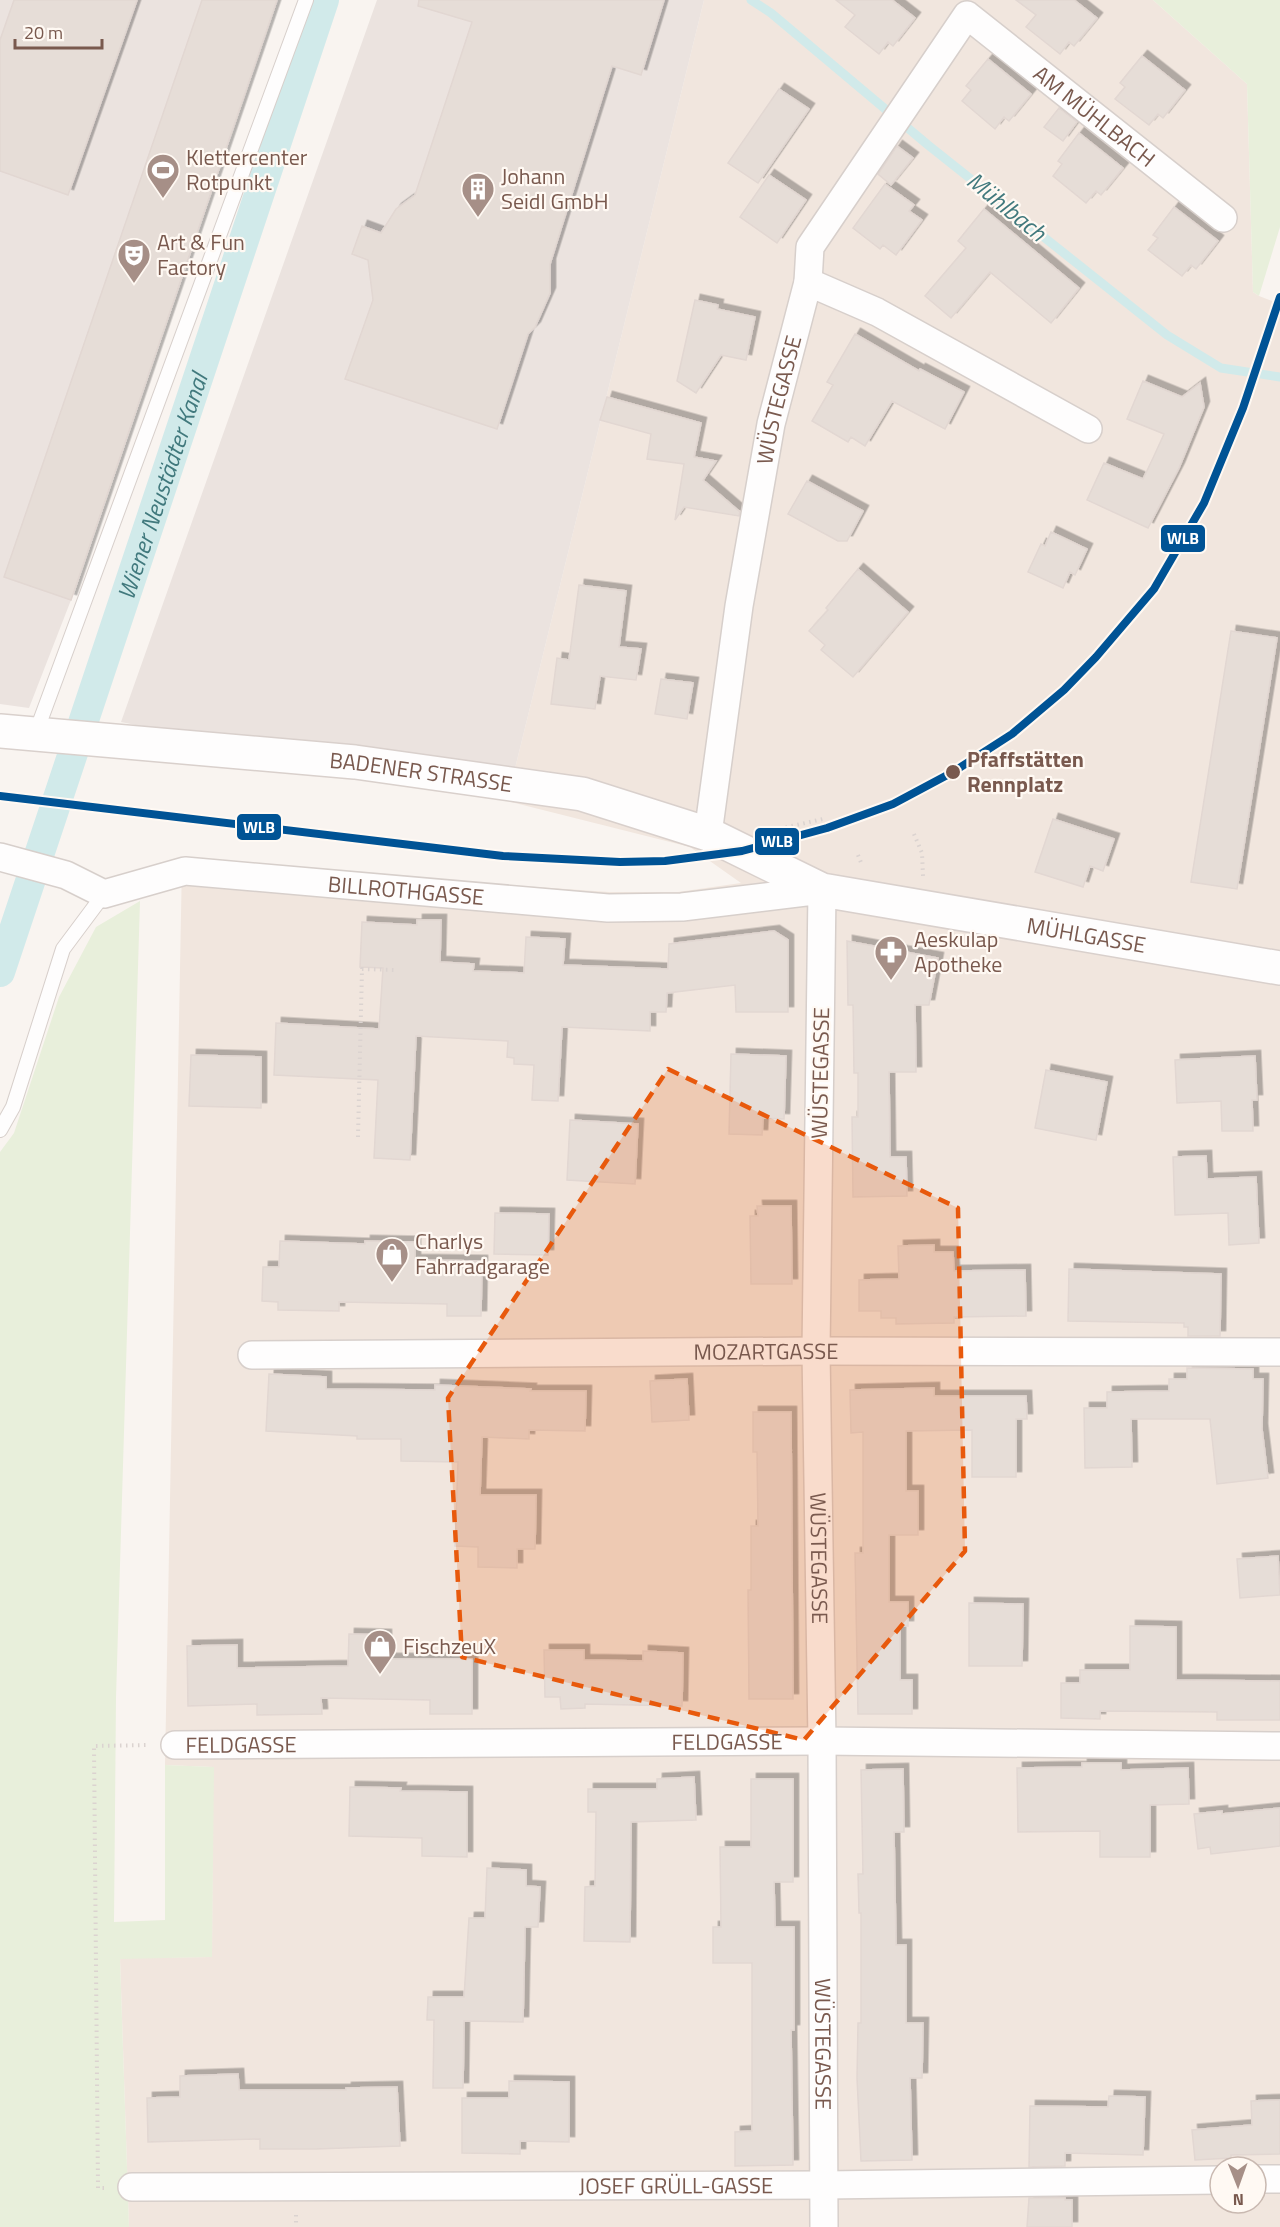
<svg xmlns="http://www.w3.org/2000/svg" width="1280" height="2227" viewBox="0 0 1280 2227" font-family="'Titillium Web',sans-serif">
  <defs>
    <filter id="shadow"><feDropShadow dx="5.5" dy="-5.5" stdDeviation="0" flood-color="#0004"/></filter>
  </defs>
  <rect width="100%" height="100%" fill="#f9f4f0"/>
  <path fill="#f1e6de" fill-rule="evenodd" d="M704,0H1153L1247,84L1253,292L1259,296L1280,304V2227H129L120,1958L212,1957L213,1767L165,1765L182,862L609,892H678L741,883L690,847L507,801ZM1220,2167H1256V2203H1220Z"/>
  <path fill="#ebe3df" d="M0,0H278L71,600L29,708L0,704Z
    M377,0H704L507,801L121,722Z"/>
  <path fill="#e8efdb" d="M1153,0H1280V227L1259,296L1253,292L1247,84Z
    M140,901L116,1698L114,1922L165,1920V1765L214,1767L212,1957L120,1959L129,2227H0V1152L14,1133L59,997L96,927Z"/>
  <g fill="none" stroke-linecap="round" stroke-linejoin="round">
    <path stroke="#d1eaea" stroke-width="9" d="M751,0L771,13L928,145L1167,335L1221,368L1280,377
      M322,4L328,0"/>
    <path stroke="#d1eaea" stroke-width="30" id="s1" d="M0,972L324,0"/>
  </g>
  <path fill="#e6ddd7" stroke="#e2d7d2" stroke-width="1.5" filter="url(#shadow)" d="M14,0H137L68,195L0,171V40Z
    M202,0H277L71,600L4,577Z
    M419,0H664L641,75L612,66L550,264V293L535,327L528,334L497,429L345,379L373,300L368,260L352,254L362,226L381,233L396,209L415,195L472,22L418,6Z
    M836,0H892L915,18L893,46L888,42L879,54L845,27L855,15Z
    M1016,0H1074L1097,18L1074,46L1069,42L1060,54L1026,27L1036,15Z
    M1142,56L1185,90L1163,118L1158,114L1149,125L1115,99L1125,87L1120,83Z
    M988,59L1031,94L1009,121L1004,117L995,129L962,101L971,90L966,86Z
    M779,89L809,109L758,183L728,163Z
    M1059,108L1077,122L1063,141L1044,127Z
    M1079,133L1123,168L1101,195L1096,191L1086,203L1053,176L1062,164L1058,161Z
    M897,146L913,158L891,185L878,174Z
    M769,175L806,200L777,243L740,217Z
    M885,184L914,205L909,211L922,220L896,255L883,245L880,249L853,228Z
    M1174,207L1218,241L1196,269L1191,265L1182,276L1148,250L1158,238L1153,235Z
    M984,209L1079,288L1051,323L990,272L951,318L925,296L966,248L958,241Z
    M695,300L718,305L717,309L755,317L746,360L721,355L696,393L677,381Z
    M855,334L919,371L920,369L964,392L945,429L892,401L865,446L851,437L848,442L812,421L833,385L827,382Z
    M1143,381L1182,397L1200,383L1204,407L1179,468L1148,528L1087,500L1104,463L1143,479L1153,458L1164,434L1127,419Z
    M607,397L701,423L694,457L716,461L703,480L740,512L739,516L684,507L675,520L684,464L647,459L651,434L600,420Z
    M807,481L863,511L847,541H838L788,514Z
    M1051,532L1087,549L1075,575L1070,572L1063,588L1028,572L1041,544L1045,546Z
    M858,569L908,612L853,677L821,650L825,645L809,631L828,610L826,608Z
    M579,585L626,591L619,647L641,649L636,680L600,676L595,709L551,704L557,658L569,660Z
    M1231,631L1277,638L1237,889L1191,882Z
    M661,679L693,683L687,719L655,714Z
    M1053,819L1114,839L1103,871L1090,866L1083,887L1035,872Z
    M417,920H441L440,962L474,964L473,971L524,973L526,937L565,939L563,965L668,969L669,944L774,931L788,940V1012H736L735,985L667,993L666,1012H650V1031L562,1027L558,1101L532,1100L534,1065L514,1064V1058L507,1057L508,1041L416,1036L410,1160L374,1158L378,1080L274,1075L276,1023L379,1029L383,968L360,967L362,922L417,925Z
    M847,941L938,958L929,1005H915L916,1072H889L890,1157H906L907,1196L853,1197L852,1117H858V1073H854L853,1005H848Z
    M731,1054L786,1056L784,1119L763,1118L762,1135L729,1134Z
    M191,1055L261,1057V1108L189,1106Z
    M1255,1056L1257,1100H1252L1253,1131H1222L1221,1101L1177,1103L1175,1060Z
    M1046,1070L1107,1082L1096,1140L1035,1128Z
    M570,1120L638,1124L635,1184L567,1180Z
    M1206,1156L1207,1179L1256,1177L1259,1243L1229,1245L1228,1213L1175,1215L1173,1157Z
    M757,1206H791L792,1284H751L750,1216H758Z
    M495,1213L549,1214L548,1255L494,1254Z
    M280,1241L365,1244V1241L415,1242V1260L482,1261L481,1316H447V1304L339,1302V1311L278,1310V1302L262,1301L263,1267H279Z
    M934,1245V1252H953L954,1271L1025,1270L1026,1316L954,1317V1323L896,1324V1318H881V1311H859V1280L899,1279L898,1246Z
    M1069,1269L1221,1274L1220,1336H1188V1327H1184V1323L1068,1321Z
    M1187,1368L1253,1369V1379H1263L1262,1429L1268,1478L1217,1484L1210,1419H1131L1132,1467L1085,1468L1084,1408H1107V1392L1169,1391V1379H1187Z
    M269,1374L326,1377V1389L435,1390V1385L531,1389L530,1391H586L585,1431L529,1430V1439L482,1437L480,1495H536L535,1549H517V1568L478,1567V1547L455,1546L458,1462L401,1461V1439H357V1436L266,1431Z
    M687,1379L689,1420L652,1422L650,1381Z
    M934,1388V1396H1026L1027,1419H1016V1477H972V1430L906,1431V1491H918V1535H889V1602H908V1626H900V1680H912V1714H858L855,1553H863V1432L851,1433L850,1390Z
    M753,1412H791L793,1699H749L748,1590H751V1526H758L757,1452H753Z
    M1278,1556L1280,1595L1240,1598L1237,1559Z
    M969,1603L1023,1604L1022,1666H969Z
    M1130,1626L1176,1627V1680L1280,1681V1720H1217V1712L1100,1711V1719L1061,1718V1683H1080V1670H1130Z
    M349,1634L386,1635V1659H472V1714H430V1700L321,1698L322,1714L257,1715V1704L188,1706L187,1646L237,1645V1668L348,1666Z
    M544,1650H584V1660L643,1661V1651L683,1653L682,1706L585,1704V1708L561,1709L560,1697H545Z
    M1082,1763H1121V1770L1188,1768L1189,1804L1150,1805V1857H1100V1831L1018,1832L1017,1768L1082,1767Z
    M903,1769L904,1832H894L896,1945H906V2023H923L922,2078H910L912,2160L861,2161L857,2078L858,2023H861V1913H859L858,1874H863L861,1770Z
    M694,1777L696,1820L631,1822L630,1942L584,1941L585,1887L595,1886L596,1812H588V1789H657V1779Z
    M751,1779H793V1882H774L775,1927H794V2030H791L793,2165L735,2166V2132L752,2131V1963H713V1927H721L720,1847H751Z
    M350,1787L401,1788L400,1791L467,1792V1857L422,1856V1838L349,1836Z
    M1280,1808V1846L1211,1854L1210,1847L1198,1849L1194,1814L1222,1811V1814Z
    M487,1868L526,1870V1886L540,1887L538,1927H525L523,2022L464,2021L463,2088H433L434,2020H427L428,1997H464L469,1918H485Z
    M238,2074L239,2090H346V2088L397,2087L400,2146L316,2149H260V2139L148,2142L147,2098L180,2097V2076Z
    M509,2081L569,2082V2142L520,2141V2154L462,2153V2098H509Z
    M1109,2096L1145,2097L1143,2155L1065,2153V2166L1029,2167L1030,2106L1108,2107Z
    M1280,2100V2154L1231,2155V2158L1195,2160L1192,2130L1252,2125L1251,2101Z
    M1029,2198H1065V2200H1072V2227H1027Z"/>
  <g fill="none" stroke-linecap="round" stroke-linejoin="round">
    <defs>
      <path id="lane" d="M35,735L306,0
        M0,1130L13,1107L63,949L104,894"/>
      <g id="street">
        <path id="s2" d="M808,282L810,247L967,15L1223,218"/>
        <path id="s3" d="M708,834L739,606L771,424L808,282L877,312L1088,429"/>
        <path id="s4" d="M0,857L66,875L104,894L185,871L608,908L682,907L822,890L816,1351L822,1741L824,2227"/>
        <path id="s5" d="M252,1355L816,1351L1280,1352"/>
        <path id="s6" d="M175,1745L822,1741L1280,1746"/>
        <path d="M1256,2179H1280"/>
        <path id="s7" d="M132,2187L824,2185L1220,2180"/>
      </g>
      <g id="secondary">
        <path id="s8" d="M0,731L355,762L582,794L708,834L822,890L1280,968"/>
      </g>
    </defs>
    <use href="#lane" stroke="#d7cfcb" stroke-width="16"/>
    <use href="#street" stroke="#d7cfcb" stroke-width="30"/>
    <use href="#secondary" stroke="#d9d0cc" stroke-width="36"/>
    <path stroke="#dbd3d0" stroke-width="4" stroke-dasharray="1.5 4.5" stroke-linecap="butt" d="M774,830L823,819
      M914,834L922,853L923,876
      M858,855L862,865
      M358,1137L362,969L395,970
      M104,2188H98L94,1746L148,1745
      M296,2215V2227"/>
    <use href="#lane" stroke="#fefdfd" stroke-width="14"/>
    <use href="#street" stroke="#fefdfd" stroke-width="27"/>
    <use href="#secondary" stroke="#fefdfd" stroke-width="33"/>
    <defs>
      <path id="rail-1" d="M0,796L503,856L620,862L665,861L742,851L827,828L893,804L953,772L1012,734L1064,690L1096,657L1154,589L1204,503L1243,408L1280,297"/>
    </defs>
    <use href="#rail-1" stroke="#fff9f3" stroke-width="12"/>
    <use href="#rail-1" stroke="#005395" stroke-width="8"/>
  </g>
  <path fill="#e8590c" fill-opacity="0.2" stroke="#e8590c" stroke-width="4.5" stroke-dasharray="12 8" stroke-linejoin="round" d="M668,1069L958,1208L965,1551L804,1740L462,1657L448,1398Z"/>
  <defs>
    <symbol id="stadium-pin" viewBox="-11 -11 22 30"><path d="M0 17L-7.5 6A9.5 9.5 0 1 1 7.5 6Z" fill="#a68f87" stroke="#fff9f3"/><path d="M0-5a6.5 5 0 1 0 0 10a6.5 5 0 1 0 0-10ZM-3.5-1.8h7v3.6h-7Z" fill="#fff"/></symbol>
    <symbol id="building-pin" viewBox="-11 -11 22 30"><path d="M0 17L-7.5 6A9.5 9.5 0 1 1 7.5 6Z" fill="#a68f87" stroke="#fff9f3"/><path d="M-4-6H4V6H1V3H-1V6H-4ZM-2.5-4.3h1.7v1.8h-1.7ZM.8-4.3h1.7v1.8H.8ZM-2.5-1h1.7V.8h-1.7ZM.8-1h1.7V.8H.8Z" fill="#fff"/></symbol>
    <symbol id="theatre-pin" viewBox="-11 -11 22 30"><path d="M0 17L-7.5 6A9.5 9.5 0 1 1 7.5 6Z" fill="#a68f87" stroke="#fff9f3"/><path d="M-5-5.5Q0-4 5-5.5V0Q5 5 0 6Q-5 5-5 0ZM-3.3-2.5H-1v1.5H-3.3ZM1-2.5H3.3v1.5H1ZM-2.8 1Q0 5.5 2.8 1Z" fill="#fff"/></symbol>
    <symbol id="pharmacy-pin" viewBox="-11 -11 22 30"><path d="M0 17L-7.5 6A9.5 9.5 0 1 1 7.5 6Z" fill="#a68f87" stroke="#fff9f3"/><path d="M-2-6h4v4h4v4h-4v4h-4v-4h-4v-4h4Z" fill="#fff"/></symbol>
    <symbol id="shop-pin" viewBox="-11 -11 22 30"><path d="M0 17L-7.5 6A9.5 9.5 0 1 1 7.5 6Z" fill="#a68f87" stroke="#fff9f3"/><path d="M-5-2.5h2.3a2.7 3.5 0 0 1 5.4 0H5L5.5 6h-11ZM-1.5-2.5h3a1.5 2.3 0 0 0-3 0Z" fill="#fff"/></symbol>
  </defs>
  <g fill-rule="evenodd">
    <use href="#stadium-pin" x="144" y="151" width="38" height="52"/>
    <use href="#building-pin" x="459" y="170" width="38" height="52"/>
    <use href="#theatre-pin" x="115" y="236" width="38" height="52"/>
    <use href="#pharmacy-pin" x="872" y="933" width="38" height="52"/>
    <use href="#shop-pin" x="373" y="1235" width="38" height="52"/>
    <use href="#shop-pin" x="361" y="1627" width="38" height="52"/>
  </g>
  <circle fill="#79594e" stroke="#fff9f3" stroke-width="2" cx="953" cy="772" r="8"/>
  <g text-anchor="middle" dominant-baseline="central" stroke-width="4.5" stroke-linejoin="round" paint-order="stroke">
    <g font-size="22" fill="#79594e" stroke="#fff9f3">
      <text stroke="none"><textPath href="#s2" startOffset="478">AM MÜHLBACH</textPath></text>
      <text stroke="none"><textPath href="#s3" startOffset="440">WÜSTEGASSE</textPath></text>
      <text stroke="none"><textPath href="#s8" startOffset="423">BADENER STRASSE</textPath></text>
      <text stroke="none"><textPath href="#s4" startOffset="417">BILLROTHGASSE</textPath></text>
      <text stroke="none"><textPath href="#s8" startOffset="1113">MÜHLGASSE</textPath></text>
      <text transform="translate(820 1073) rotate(-89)">WÜSTEGASSE</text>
      <text stroke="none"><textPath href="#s5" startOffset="514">MOZARTGASSE</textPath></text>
      <text stroke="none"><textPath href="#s4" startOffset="1503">WÜSTEGASSE</textPath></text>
      <text stroke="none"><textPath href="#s6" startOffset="552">FELDGASSE</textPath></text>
      <text stroke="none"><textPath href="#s6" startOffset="66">FELDGASSE</textPath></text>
      <text stroke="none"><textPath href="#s4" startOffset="1989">WÜSTEGASSE</textPath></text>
      <text stroke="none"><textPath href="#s7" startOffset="544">JOSEF GRÜLL-GASSE</textPath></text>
    </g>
    <g font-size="22" fill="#79594e" stroke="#fff9f3" text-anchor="start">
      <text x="186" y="157">Klettercenter<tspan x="186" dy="25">Rotpunkt</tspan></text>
      <text x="501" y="176">Johann<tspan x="501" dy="25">Seidl GmbH</tspan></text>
      <text x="157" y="242">Art &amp; Fun<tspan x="157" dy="25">Factory</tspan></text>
      <text x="914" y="939">Aeskulap<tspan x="914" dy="25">Apotheke</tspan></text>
      <text x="415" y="1241">Charlys<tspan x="415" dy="25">Fahrradgarage</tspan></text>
      <text x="403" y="1646">FischzeuX</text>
    </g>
    <g font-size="22" font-weight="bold" fill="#79594e" stroke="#fff9f3" text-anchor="start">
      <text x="967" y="759">Pfaffstätten<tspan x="967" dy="25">Rennplatz</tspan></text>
    </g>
    <g font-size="24" font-style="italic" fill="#41797d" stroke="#fff9f3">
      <text transform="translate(1007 206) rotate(39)">Mühlbach</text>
      <text stroke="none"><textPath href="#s1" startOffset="512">Wiener Neustädter Kanal</textPath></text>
    </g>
  </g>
  <g stroke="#fff9f3" stroke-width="2">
    <rect x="1160" y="524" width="46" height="29" rx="6" fill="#005395"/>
    <rect x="236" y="813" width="46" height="28" rx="6" fill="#005395"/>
    <rect x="754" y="827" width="46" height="29" rx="6" fill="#005395"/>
  </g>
  <g font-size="16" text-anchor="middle" font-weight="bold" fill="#fff">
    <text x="1183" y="544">WLB</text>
    <text x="259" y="833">WLB</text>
    <text x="777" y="847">WLB</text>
  </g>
  <g transform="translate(1238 2185) rotate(179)"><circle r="28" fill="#fff9f3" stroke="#c9b9b1" stroke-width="1.5"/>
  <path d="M0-4.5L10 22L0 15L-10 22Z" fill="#a68f87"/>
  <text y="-9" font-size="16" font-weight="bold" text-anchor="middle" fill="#79594e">N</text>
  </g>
  <path d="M15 39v9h87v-9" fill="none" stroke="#79594e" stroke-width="3"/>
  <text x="24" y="39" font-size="18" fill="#79594e" stroke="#fff9f3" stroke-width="4.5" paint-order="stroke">20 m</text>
</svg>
